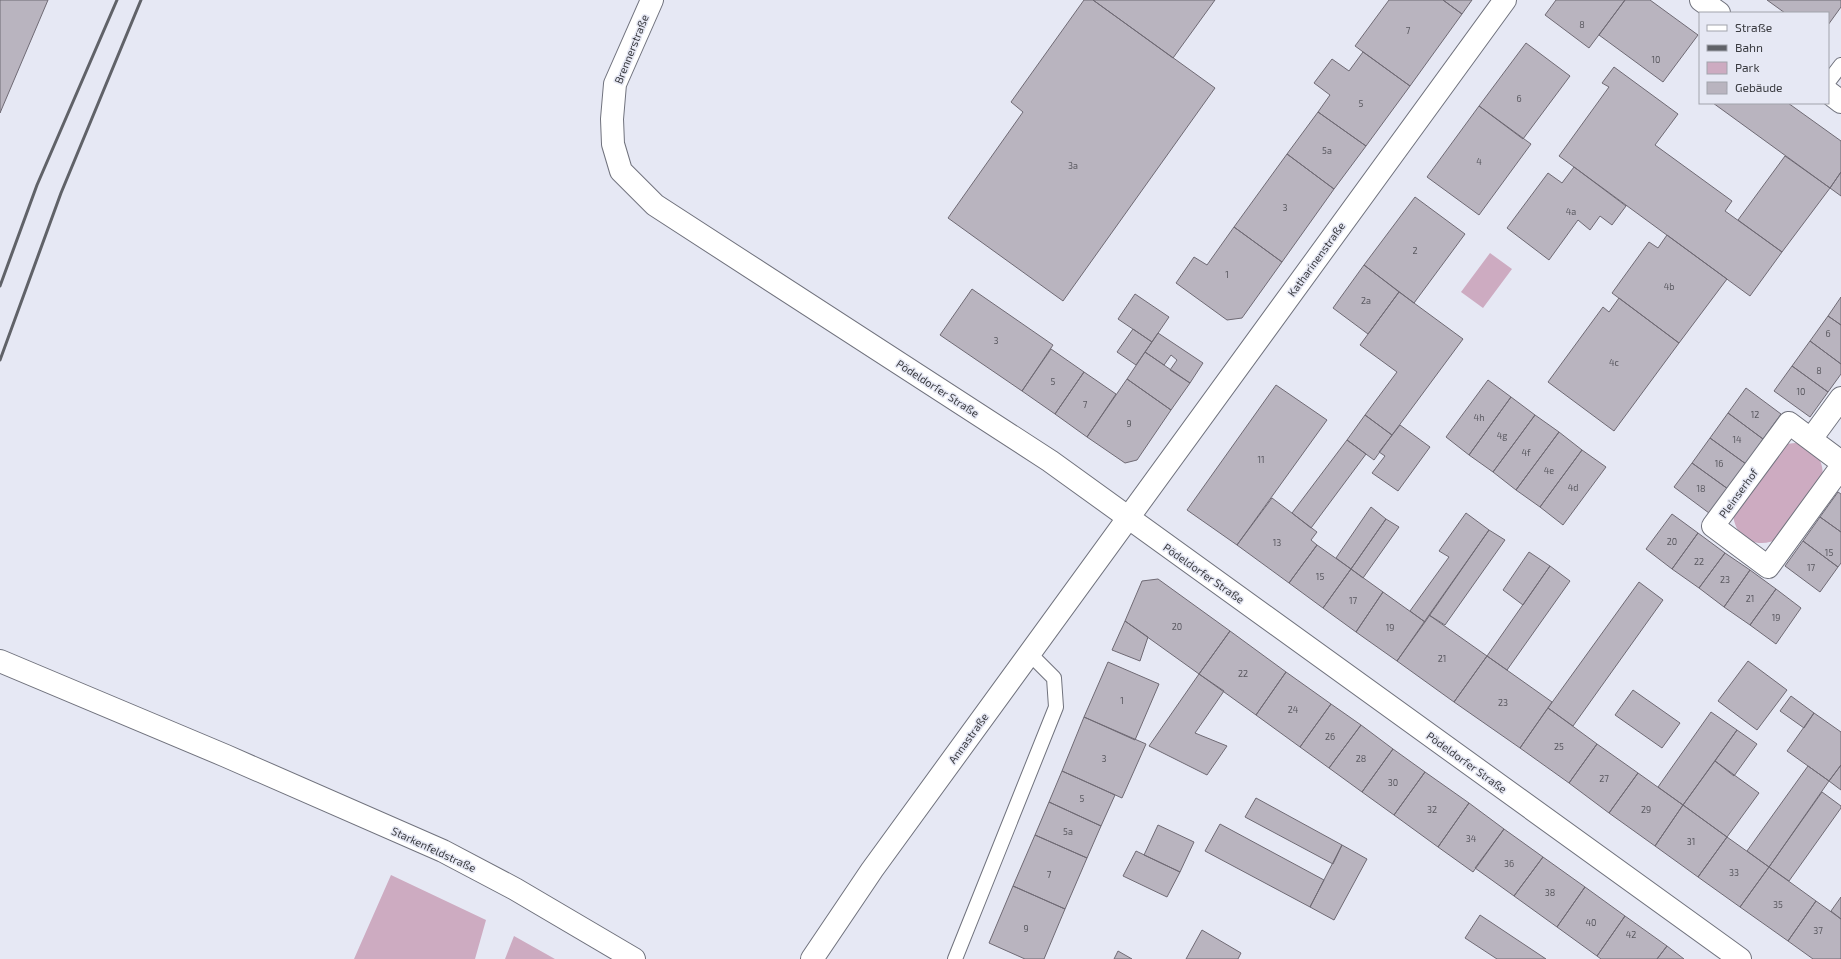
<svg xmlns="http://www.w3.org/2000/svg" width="1841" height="959" viewBox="0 0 1841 959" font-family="'Exo 2',sans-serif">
  <rect width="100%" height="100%" fill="#e6e8f4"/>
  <path fill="#cdabc1" d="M1490,253L1512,269L1483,308L1461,292Z
    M1795,443C1814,445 1826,461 1822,481L1780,538C1758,550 1736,540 1733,515L1786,444Z
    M391,875L486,920L475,959H354Z
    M514,936L555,959H505Z"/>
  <path fill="#b9b4bf" stroke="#6f6a74" d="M0,0H48L0,113Z
    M1084,0H1093L1215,88L1063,301L948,218L1023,112L1011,102Z
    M1093,0H1215L1173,58Z
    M1389,0H1443L1462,14L1410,86L1355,46Z
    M1443,0H1472L1462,14Z
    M1556,0H1625L1589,48L1545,15Z
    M1625,0H1650L1698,35L1663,82L1599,35Z
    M1767,0H1841V7L1828,25V13H1785Z
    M1526,43L1570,76L1523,139L1479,106Z
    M1363,52L1410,86L1366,146L1318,112L1330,95L1314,83L1332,59L1349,71Z
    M1614,67L1678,114L1655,145L1732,201L1725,211L1782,252L1750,296L1559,156L1609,87L1602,83Z
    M1713,103H1788L1841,141V172L1830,188Z
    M1479,106L1531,144L1479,215L1427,177Z
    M1318,112L1366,146L1334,189L1287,154Z
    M1287,154L1334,189L1282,262L1234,227Z
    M1785,156L1830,188L1782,252L1738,220Z
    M1574,167L1626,206L1612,225L1600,216L1590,230L1578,220L1549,260L1507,228L1548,173L1562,183Z
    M1841,172V196L1830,188Z
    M1415,197L1465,234L1414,303L1364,265Z
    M1234,227L1282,262L1242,318L1227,320L1176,283L1194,257L1207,265Z
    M1667,235L1727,279L1679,343L1612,293L1649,242L1658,248Z
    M1364,265L1399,292L1368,334L1333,308Z
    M972,289L1053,345L1022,391L940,335Z
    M1399,292L1463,339L1392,435L1365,415L1397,372L1360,345Z
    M1135,294L1169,317L1152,342L1118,319Z
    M1841,297V325L1828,316Z
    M1619,298L1679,343L1614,431L1548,382L1603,307L1609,312Z
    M1828,316L1841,325V364L1810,341Z
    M1133,329L1152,342L1136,365L1117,352Z
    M1158,333L1203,363L1190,383L1170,370L1177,360L1171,355L1164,365L1145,352Z
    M1810,341L1841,364V374L1828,392L1792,366Z
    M1051,349L1084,372L1055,414L1022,391Z
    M1145,352L1190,383L1171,410L1127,379Z
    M1792,366L1828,392L1810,417L1774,391Z
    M1084,372L1116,394L1087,437L1055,414Z
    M1127,379L1171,410L1137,460L1125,463L1087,437Z
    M1488,380L1511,397L1469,455L1446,437Z
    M1276,385L1327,420L1237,545L1187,510Z
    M1746,388L1781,414L1763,439L1728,413Z
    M1511,397L1535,415L1493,472L1469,455Z
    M1728,413L1763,439L1746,464L1710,438Z
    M1365,415L1392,435L1374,460L1347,440Z
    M1535,415L1559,432L1516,490L1493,472Z
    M1400,425L1430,447L1398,491L1372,473L1385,456L1379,452Z
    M1559,432L1582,450L1540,507L1516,490Z
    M1710,438L1746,464L1728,489L1692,463Z
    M1347,440L1366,454L1311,528L1292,513Z
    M1582,450L1606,467L1563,525L1540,507Z
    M1692,463L1728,489L1709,513L1674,487Z
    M1838,492L1841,494V532L1820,517Z
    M1272,498L1317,532L1311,540L1317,545L1289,583L1237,545Z
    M1371,507L1386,519L1351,569L1336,558Z
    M1466,513L1489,530L1425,622L1410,611L1449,557L1439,551Z
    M1672,514L1698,533L1672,569L1646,549Z
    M1820,517L1841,532V563L1838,567L1803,541Z
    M1386,519L1399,527L1363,578L1351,569Z
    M1489,530L1505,540L1445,625L1429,615Z
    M1698,533L1725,553L1699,588L1672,569Z
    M1803,541L1838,567L1820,592L1785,566Z
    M1317,545L1351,569L1323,608L1289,583Z
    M1529,552L1550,566L1523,605L1503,590Z
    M1725,553L1750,570L1724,607L1699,588Z
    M1550,566L1570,581L1507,670L1487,656Z
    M1351,569L1383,592L1356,632L1323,608Z
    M1750,570L1776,589L1750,625L1724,607Z
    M1158,579L1230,631L1199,674L1125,621L1142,581Z
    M1639,582L1663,600L1573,726L1548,708Z
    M1776,589L1801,608L1776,644L1750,625Z
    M1383,592L1425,622L1397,661L1356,632Z
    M1429,615L1487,656L1454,702L1397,661Z
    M1125,621L1148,637L1140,661L1112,650Z
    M1230,631L1286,672L1256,715L1199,674Z
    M1487,656L1552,702L1520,748L1454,702Z
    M1748,661L1787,690L1757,730L1718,701Z
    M1108,662L1159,684L1135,740L1084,717Z
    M1286,672L1331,704L1300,747L1256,715Z
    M1199,674L1224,691L1195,733L1227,746L1207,775L1149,746Z
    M1633,690L1680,723L1662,748L1615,715Z
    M1791,696L1814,713L1804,728L1780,711Z
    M1331,704L1361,725L1329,768L1300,747Z
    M1548,708L1597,744L1569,783L1520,748Z
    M1711,712L1737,730L1683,805L1658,787Z
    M1814,713L1841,732V765L1829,781L1787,751Z
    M1084,717L1146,744L1122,798L1062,771Z
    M1361,725L1393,749L1362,792L1329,768Z
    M1737,730L1757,744L1734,776L1715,761Z
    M1597,744L1638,773L1609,813L1569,783Z
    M1393,749L1425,772L1394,815L1362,792Z
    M1715,761L1759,793L1727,837L1683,805Z
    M1841,765V790L1829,781Z
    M1808,766L1829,781L1769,867L1747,851Z
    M1062,771L1115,795L1101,826L1049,802Z
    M1425,772L1469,803L1438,847L1394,815Z
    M1638,773L1683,805L1655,846L1609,813Z
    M1822,792L1841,806V808L1789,881L1769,867Z
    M1256,798L1342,845L1333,864L1245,817Z
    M1049,802L1101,826L1087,858L1035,835Z
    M1469,803L1504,829L1473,872L1438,847Z
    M1683,805L1727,837L1698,877L1655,846Z
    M1220,824L1324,880L1310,907L1205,851Z
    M1158,825L1194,842L1180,872L1144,855Z
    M1504,829L1543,857L1514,896L1475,868Z
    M1035,835L1087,858L1065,909L1013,886Z
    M1727,837L1769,867L1740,907L1698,877Z
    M1342,845L1367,859L1334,920L1310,907Z
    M1136,851L1180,872L1167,897L1123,876Z
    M1543,857L1585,887L1557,927L1514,896Z
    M1769,867L1816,901L1788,941L1740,907Z
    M1013,886L1065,909L1044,959H1025L989,943Z
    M1585,887L1625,916L1597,956L1557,927Z
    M1841,897V919L1831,911Z
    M1816,901L1841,919V959H1813L1788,941Z
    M1480,915L1546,959H1497L1465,938Z
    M1625,916L1667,946L1657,959H1601L1597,956Z
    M1202,930L1241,953L1238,959H1186Z
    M1667,946L1684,959H1657Z
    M1118,951L1132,959H1114Z"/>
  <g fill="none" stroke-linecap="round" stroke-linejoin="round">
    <defs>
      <path id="lane" d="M1828,82L1841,65
        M955,959L1056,707L1054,678L1030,654"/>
      <path id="street" d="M652,0L615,84L612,119L613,144L621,171L655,205L1050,461L1740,959
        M1701,0L1719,13
        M1828,92L1841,102
        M1811,439L1841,398
        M1841,462L1789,423L1713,526L1768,567L1841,467
        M812,959L872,870L1505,0"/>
      <path id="secondary" d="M0,661L226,756L443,851L515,889L634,959"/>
    </defs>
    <use href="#lane" stroke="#70727d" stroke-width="16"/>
    <use href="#street" stroke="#70727d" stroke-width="24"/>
    <use href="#secondary" stroke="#70727d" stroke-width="24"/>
    <use href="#lane" stroke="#fff" stroke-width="14"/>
    <use href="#street" stroke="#fff" stroke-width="22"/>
    <use href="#secondary" stroke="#fff" stroke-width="22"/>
    <path stroke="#606268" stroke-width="3" d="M0,286L37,185L117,0
      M0,360L61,193L141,0"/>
  </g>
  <g text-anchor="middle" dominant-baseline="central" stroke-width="3" stroke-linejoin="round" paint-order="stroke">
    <g font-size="9" fill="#5a5960">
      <text x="1582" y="24">8</text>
      <text x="1408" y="30">7</text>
      <text x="1656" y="59">10</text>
      <text x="1519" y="98">6</text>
      <text x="1361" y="103">5</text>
      <text x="1327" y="150">5a</text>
      <text x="1479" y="161">4</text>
      <text x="1073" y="165">3a</text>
      <text x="1285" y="207">3</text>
      <text x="1571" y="211">4a</text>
      <text x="1415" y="250">2</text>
      <text x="1227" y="274">1</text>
      <text x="1669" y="286">4b</text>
      <text x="1366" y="300">2a</text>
      <text x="1828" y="333">6</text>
      <text x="996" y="340">3</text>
      <text x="1614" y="362">4c</text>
      <text x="1819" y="370">8</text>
      <text x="1053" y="381">5</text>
      <text x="1801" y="391">10</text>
      <text x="1085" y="404">7</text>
      <text x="1755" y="414">12</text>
      <text x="1479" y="417">4h</text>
      <text x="1129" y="423">9</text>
      <text x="1502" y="435">4g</text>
      <text x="1737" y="439">14</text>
      <text x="1526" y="452">4f</text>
      <text x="1261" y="459">11</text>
      <text x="1719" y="463">16</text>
      <text x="1549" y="470">4e</text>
      <text x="1573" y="487">4d</text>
      <text x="1701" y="488">18</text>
      <text x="1672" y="541">20</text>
      <text x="1277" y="542">13</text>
      <text x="1829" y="552">15</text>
      <text x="1699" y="561">22</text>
      <text x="1811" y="567">17</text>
      <text x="1320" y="576">15</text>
      <text x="1725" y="579">23</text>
      <text x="1750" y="598">21</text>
      <text x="1353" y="600">17</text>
      <text x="1776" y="617">19</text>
      <text x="1177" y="626">20</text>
      <text x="1390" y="627">19</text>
      <text x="1442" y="658">21</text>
      <text x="1243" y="673">22</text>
      <text x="1122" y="700">1</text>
      <text x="1503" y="702">23</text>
      <text x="1293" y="709">24</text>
      <text x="1330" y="736">26</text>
      <text x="1559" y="746">25</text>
      <text x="1104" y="758">3</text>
      <text x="1361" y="758">28</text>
      <text x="1604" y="778">27</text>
      <text x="1393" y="782">30</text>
      <text x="1082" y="798">5</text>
      <text x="1432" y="809">32</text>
      <text x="1646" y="809">29</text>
      <text x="1068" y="831">5a</text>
      <text x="1471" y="838">34</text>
      <text x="1691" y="841">31</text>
      <text x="1509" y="863">36</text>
      <text x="1734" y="872">33</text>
      <text x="1049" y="874">7</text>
      <text x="1550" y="892">38</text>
      <text x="1778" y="904">35</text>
      <text x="1591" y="922">40</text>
      <text x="1026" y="928">9</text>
      <text x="1818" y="930">37</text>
      <text x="1631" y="934">42</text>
    </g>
    <g font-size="11" fill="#3a3b40" stroke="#e6e8f4">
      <text transform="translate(631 49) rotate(-68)">Brennerstraße</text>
      <text transform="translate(1316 259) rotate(-54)">Katharinenstraße</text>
      <text transform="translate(938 388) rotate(33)">Pödeldorfer Straße</text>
      <text transform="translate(1738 493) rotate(-54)">Pleinserhof</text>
      <text transform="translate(1204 573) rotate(35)">Pödeldorfer Straße</text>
      <text transform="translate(968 738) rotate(-54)">Annastraße</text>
      <text transform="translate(1467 762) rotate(36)">Pödeldorfer Straße</text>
      <text transform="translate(434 849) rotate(25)">Starkenfeldstraße</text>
    </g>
  </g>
  <rect x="1699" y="12" width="130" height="92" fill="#e6e8f4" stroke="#a1a3ac"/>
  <rect x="1707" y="25" width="20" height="6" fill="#ffffff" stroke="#a1a3ac"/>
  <text x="1735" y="32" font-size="12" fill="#3a3b40">Straße</text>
  <rect x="1707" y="45" width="20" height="6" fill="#606268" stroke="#a1a3ac"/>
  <text x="1735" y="52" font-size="12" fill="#3a3b40">Bahn</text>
  <rect x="1707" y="62" width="20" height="12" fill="#cdabc1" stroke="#a1a3ac"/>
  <text x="1735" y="72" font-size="12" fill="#3a3b40">Park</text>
  <rect x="1707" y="82" width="20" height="12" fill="#b9b4bf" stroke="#a1a3ac"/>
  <text x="1735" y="92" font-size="12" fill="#3a3b40">Gebäude</text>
</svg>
